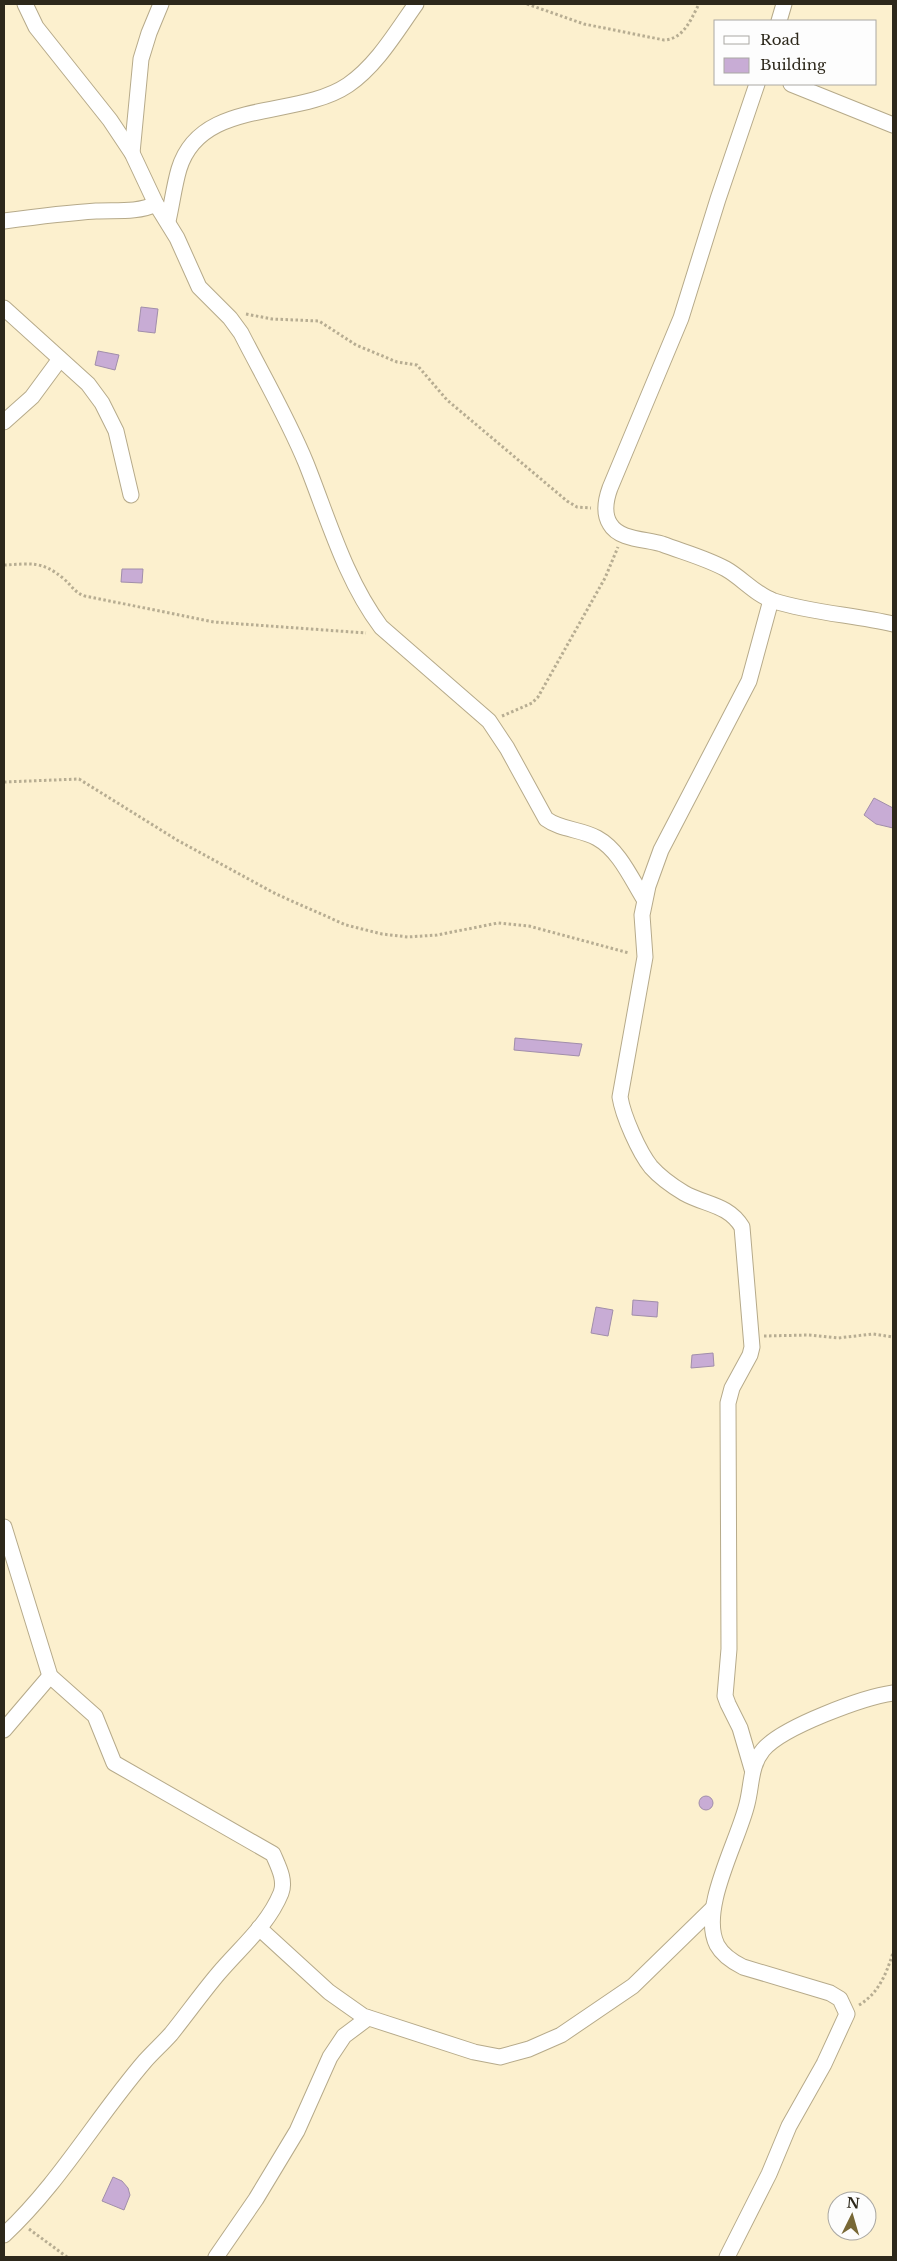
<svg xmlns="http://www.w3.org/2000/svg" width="897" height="2261" viewBox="0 0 897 2261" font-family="'Libre Baskerville',serif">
<rect width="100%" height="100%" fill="#fcf0ce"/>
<!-- building -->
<g fill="#c8acd5" stroke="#a18eaa">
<polygon points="141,307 158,309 155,333 138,331"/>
<polygon points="98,351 119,355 115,370 95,365"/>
<polygon points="122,569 143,569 142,583 121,582"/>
<polygon points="874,798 893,808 893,828 876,824 864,815"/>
<polygon points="515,1038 582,1044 579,1056 514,1050"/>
<polygon points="633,1300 658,1302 657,1317 632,1315"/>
<polygon points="596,1307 613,1310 608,1336 591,1333"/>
<polygon points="713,1353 714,1366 691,1368 692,1355"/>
<circle cx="706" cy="1803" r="7"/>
<polygon points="113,2177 122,2181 128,2188 130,2195 124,2210 102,2201"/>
</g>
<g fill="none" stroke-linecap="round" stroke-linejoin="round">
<!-- minor casing -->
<g stroke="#b6aa8a" stroke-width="17">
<g id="minor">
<path d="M25,4l11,23 74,93 22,33 24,51 21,34 22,49 31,31 11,15c22,43 47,86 65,130 22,55 39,116 75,164l108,94 18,27 39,71c15,11 35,10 51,19 22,12 34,40 47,61"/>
<polyline points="779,21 784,4"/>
<path d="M757,84l-39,115 -37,119 -71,170c-4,11 -7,25 0,36 9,16 36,15 52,20 21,8 44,14 64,25 16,9 30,26 48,32 39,12 80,14 119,23"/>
<polyline points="791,84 893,125"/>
<polyline points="132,153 141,59 149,33 161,4"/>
<path d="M4,221c30,-4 61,-8 92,-10 20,-1 41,2 60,-7"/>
<path d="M168,221c4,-17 6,-35 11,-52 22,-72 117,-49 169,-84 29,-20 48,-53 68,-81"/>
<polyline points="4,308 88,384 102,403 116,431 131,495"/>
<polyline points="4,422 32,397 60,359"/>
<path d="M4,1527l46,149 45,40 19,47 159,91c5,12 13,26 8,39 -13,32 -41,55 -63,81 -16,19 -31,40 -47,60 -8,9 -18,18 -26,27 -49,57 -86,123 -141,174"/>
<polyline points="4,1730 50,1676"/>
<path d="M752,1769l-12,-41 -12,-24 -3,-8 4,-47 -1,-246 4,-15 18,-33 2,-8 -10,-120c-14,-23 -37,-22 -58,-34 -10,-6 -25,-17 -33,-26 -12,-15 -28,-51 -31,-70l25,-140 -3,-42 6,-29 13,-36 88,-169 22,-81"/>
<polyline points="259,1928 329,1992 363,2016 474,2052 500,2057 529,2049 561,2035 633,1986 713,1908"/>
<polyline points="216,2257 256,2199 297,2131 330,2057 344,2036 368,2018"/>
<path d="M727,2257l42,-83 20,-48 35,-62 23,-50 -7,-15 -10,-6 -87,-26c-10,-5 -20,-11 -26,-22 -18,-36 21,-103 30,-141 5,-19 3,-38 16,-54 19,-23 101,-53 130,-57"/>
</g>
</g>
<!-- path -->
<g stroke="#b7ad92" stroke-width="3" stroke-dasharray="2.5 2.5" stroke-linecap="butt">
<path d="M527,4l57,20 80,16c20,-1 27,-21 35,-36"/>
<polyline points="246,314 272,319 319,321 356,345 397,362 417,365 447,400 567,501 577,507 591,508"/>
<path d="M4,565c26,-1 38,-5 60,14 8,7 11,14 21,17l129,26 152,11"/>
<polyline points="502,716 532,703 538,697 605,578 618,547"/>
<polyline points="4,782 79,779 177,840 276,894 346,925 382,934 408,937 437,935 498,923 529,926 629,953"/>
<polyline points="764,1336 809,1335 838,1338 873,1334 893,1337"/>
<path d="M859,2005c20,-12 27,-31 34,-52"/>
<polyline points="29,2229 67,2257"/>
</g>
<!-- minor -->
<use href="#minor" stroke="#fff" stroke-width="15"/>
</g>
<!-- border -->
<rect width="897" height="2261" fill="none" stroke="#2d281b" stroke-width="10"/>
<!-- legend -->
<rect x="714" y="20" width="162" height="65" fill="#fdfdfd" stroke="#aaa8a3"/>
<rect x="724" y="36" width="25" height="8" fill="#ffffff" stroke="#aaa8a3"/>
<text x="760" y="45" font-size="15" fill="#2d281b">Road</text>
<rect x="724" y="58" width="25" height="15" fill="#c8acd5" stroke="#aaa8a3"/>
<text x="760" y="70" font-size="15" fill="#2d281b">Building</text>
<!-- north arrow -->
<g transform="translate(852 2216) rotate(5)"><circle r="24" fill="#fdfdfd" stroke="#aaa8a3"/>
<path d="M0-4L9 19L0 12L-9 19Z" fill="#786836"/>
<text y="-8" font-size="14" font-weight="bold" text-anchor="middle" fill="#2d281b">N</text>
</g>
</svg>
